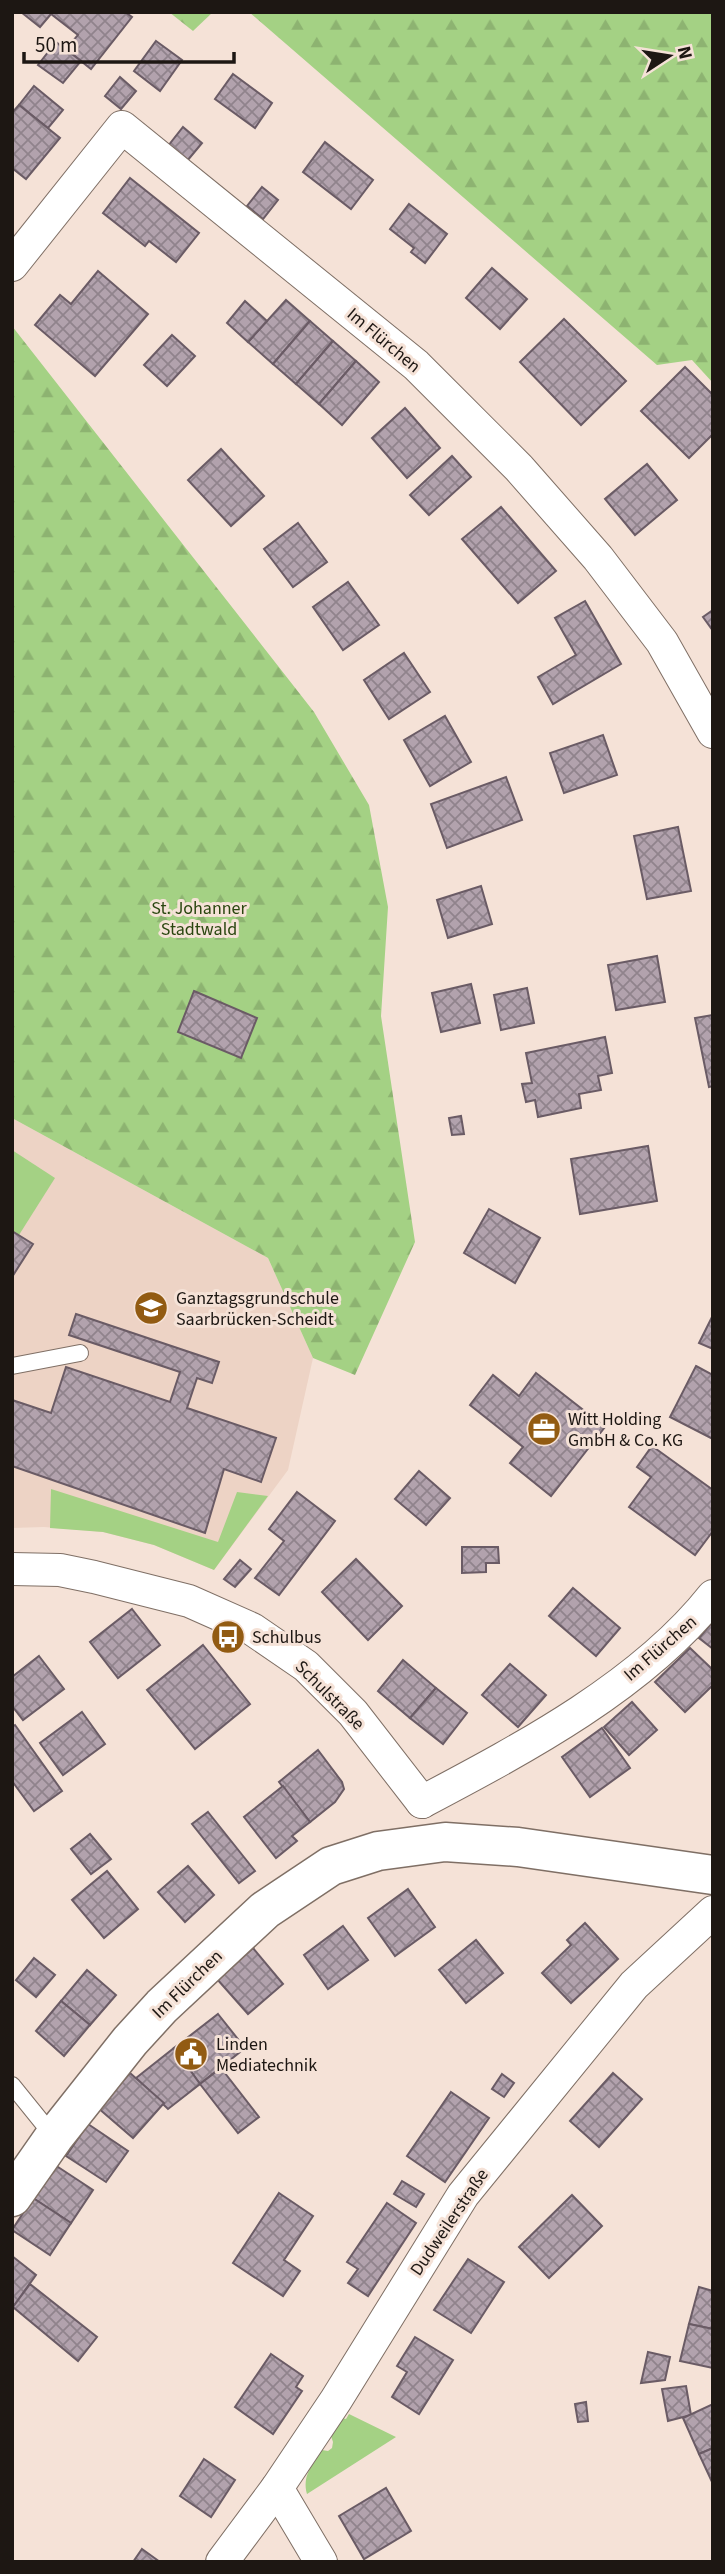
<svg xmlns="http://www.w3.org/2000/svg" width="725" height="2574" viewBox="0 0 725 2574" font-family="'Source Sans 3',sans-serif">
<defs>
<pattern id="forest-firs" width="22" height="20" patternUnits="userSpaceOnUse" patternTransform="scale(1.75)"><rect width="22" height="20" fill="#a4d184"/><path d="M5 1l3.5 6h-7zM16 11l3.5 6h-7z" fill="#8db371"/></pattern>
<pattern id="building-cross-hatch" width="8" height="8" patternUnits="userSpaceOnUse" patternTransform="scale(1.75)"><rect width="8" height="8" fill="#b2a2ad"/><path d="M0 0l8 8M0 8l8-8" fill="none" stroke="#90838c"/></pattern>
</defs>
<rect width="100%" height="100%" fill="#f5e2d7"/>
<!-- built -->
<polygon fill="#edd3c5" points="12,1118 268,1258 313,1358 288,1470 214,1570 154,1545 103,1532 44,1527 12,1528"/>
<!-- grass -->
<g fill="#a4d184">
<polygon points="12,1150 55,1178 19,1235 12,1231"/>
<polygon points="51,1489 218,1542 237,1492 268,1496 214,1570 154,1545 103,1532 50,1528"/>
<path d="M349,2414l47,23 -89,57c-5,-18 5,-29 15,-44l6,1 4,-3 1,-6 -2,-6 11,-18 4,1z"/>
</g>
<!-- forest -->
<g fill="url(#forest-firs)">
<polygon points="169,12 213,12 193,31"/>
<polygon points="249,12 713,12 713,383 692,360 657,365"/>
<polygon points="12,326 314,712 369,805 388,907 381,1016 415,1242 355,1375 313,1358 268,1258 12,1118"/>
</g>
<!-- building -->
<g fill="url(#building-cross-hatch)" stroke="#6a5b65" stroke-width="2">
<polygon points="21,12 125,12 132,17 91,69 66,49 78,35 51,14 40,27"/>
<polygon points="156,41 182,60 160,91 134,71"/>
<polygon points="56,42 81,61 63,83 38,65"/>
<polygon points="233,74 272,103 255,128 215,99"/>
<polygon points="120,77 136,91 121,109 105,96"/>
<polygon points="34,86 63,110 48,128 19,105"/>
<polygon points="19,105 60,138 26,179 12,168 12,113"/>
<polygon points="183,127 202,143 187,161 168,146"/>
<polygon points="325,142 373,180 351,209 303,172"/>
<polygon points="130,178 199,233 176,262 149,241 145,246 103,213"/>
<polygon points="262,187 278,200 263,219 247,206"/>
<polygon points="409,204 447,234 425,263 411,252 414,248 390,229"/>
<polygon points="492,268 527,299 500,329 466,298"/>
<polygon points="98,271 148,314 95,376 35,325 60,295 71,304"/>
<polygon points="286,300 310,321 273,364 248,342"/>
<polygon points="245,301 267,321 248,342 227,323"/>
<polygon points="564,319 626,381 581,425 520,362"/>
<polygon points="310,321 333,341 296,384 273,364"/>
<polygon points="172,335 195,356 167,386 144,365"/>
<polygon points="333,341 356,361 319,404 296,384"/>
<polygon points="356,361 379,382 342,425 319,404"/>
<polygon points="685,367 713,395 713,434 689,458 641,411"/>
<polygon points="405,408 440,448 407,478 372,438"/>
<polygon points="221,449 264,496 231,526 188,480"/>
<polygon points="452,456 471,477 429,515 410,495"/>
<polygon points="647,464 677,500 635,535 605,499"/>
<polygon points="501,507 556,571 518,603 462,539"/>
<polygon points="298,523 327,562 293,587 264,549"/>
<polygon points="348,582 379,625 343,650 313,607"/>
<polygon points="585,601 621,664 553,704 538,677 576,655 555,618"/>
<polygon points="713,610 713,631 703,617"/>
<polygon points="404,653 430,692 389,719 364,680"/>
<polygon points="445,716 471,762 430,786 404,740"/>
<polygon points="603,735 617,775 564,793 550,753"/>
<polygon points="506,777 522,820 447,848 431,804"/>
<polygon points="678,827 691,891 647,899 634,836"/>
<polygon points="481,886 492,924 448,938 437,900"/>
<polygon points="657,956 665,1002 616,1010 608,965"/>
<polygon points="471,984 480,1023 441,1032 432,993"/>
<polygon points="527,988 534,1023 501,1030 494,995"/>
<polygon points="194,991 257,1018 241,1058 178,1032"/>
<polygon points="713,1015 713,1086 709,1087 695,1018"/>
<polygon points="605,1037 612,1073 598,1076 601,1090 579,1094 581,1108 538,1117 535,1100 526,1102 522,1084 532,1083 526,1053"/>
<polygon points="461,1116 464,1134 452,1135 449,1118"/>
<polygon points="648,1146 657,1201 580,1214 571,1159"/>
<polygon points="489,1209 540,1238 515,1283 464,1253"/>
<polygon points="12,1231 33,1244 12,1277"/>
<polygon points="76,1314 219,1362 212,1383 197,1378 187,1408 276,1438 261,1482 224,1469 205,1533 12,1466 12,1400 51,1413 66,1367 170,1402 180,1372 69,1335"/>
<polygon points="713,1315 713,1349 699,1343"/>
<polygon points="696,1366 713,1375 713,1439 670,1417"/>
<polygon points="536,1373 605,1427 551,1496 510,1463 523,1447 470,1405 493,1375 519,1396"/>
<polygon points="652,1446 713,1490 713,1531 695,1555 629,1507 651,1477 637,1467"/>
<polygon points="419,1471 450,1498 426,1525 395,1499"/>
<polygon points="297,1492 335,1521 279,1595 255,1578 284,1541 269,1529"/>
<polygon points="462,1547 498,1547 499,1563 486,1563 486,1572 462,1573"/>
<polygon points="356,1559 402,1606 368,1640 322,1592"/>
<polygon points="240,1560 251,1569 235,1587 224,1579"/>
<polygon points="573,1588 620,1628 596,1656 549,1616"/>
<polygon points="132,1609 160,1645 118,1678 90,1642"/>
<polygon points="713,1621 713,1649 699,1638"/>
<polygon points="203,1645 250,1704 195,1749 147,1690"/>
<polygon points="690,1648 713,1670 713,1685 685,1712 655,1682"/>
<polygon points="39,1656 64,1689 23,1720 12,1706 12,1677"/>
<polygon points="403,1660 436,1688 410,1718 378,1691"/>
<polygon points="510,1664 546,1695 518,1727 482,1695"/>
<polygon points="436,1688 467,1713 443,1744 410,1718"/>
<polygon points="632,1702 657,1730 629,1755 604,1727"/>
<polygon points="82,1712 105,1744 63,1775 40,1743"/>
<polygon points="15,1725 62,1791 34,1811 12,1781 12,1727"/>
<polygon points="602,1728 630,1768 590,1797 562,1757"/>
<polygon points="318,1750 342,1782 344,1789 335,1802 310,1822 279,1782"/>
<polygon points="283,1786 310,1822 292,1836 297,1841 276,1858 244,1817"/>
<polygon points="208,1812 255,1871 239,1883 192,1824"/>
<polygon points="90,1834 111,1859 91,1874 71,1849"/>
<polygon points="188,1866 214,1895 185,1922 158,1892"/>
<polygon points="107,1871 138,1909 104,1938 72,1900"/>
<polygon points="408,1889 435,1927 395,1956 368,1918"/>
<polygon points="585,1923 618,1959 571,2003 542,1973 571,1945 567,1940"/>
<polygon points="343,1926 368,1960 328,1989 304,1955"/>
<polygon points="476,1940 503,1973 466,2003 439,1970"/>
<polygon points="253,1948 283,1984 248,2014 217,1979"/>
<polygon points="34,1958 55,1975 36,1997 16,1980"/>
<polygon points="87,1970 116,1995 90,2025 61,2001"/>
<polygon points="61,2001 90,2025 64,2056 36,2031"/>
<polygon points="218,2014 245,2048 200,2084 174,2048"/>
<polygon points="174,2048 200,2084 168,2109 136,2078"/>
<polygon points="221,2068 259,2117 238,2133 200,2084"/>
<polygon points="130,2073 164,2103 133,2138 98,2108"/>
<polygon points="613,2073 642,2099 599,2147 570,2121"/>
<polygon points="502,2074 514,2083 504,2097 492,2089"/>
<polygon points="451,2092 489,2118 445,2182 407,2156"/>
<polygon points="88,2124 128,2151 106,2182 66,2156"/>
<polygon points="55,2165 93,2190 71,2223 33,2198"/>
<polygon points="402,2181 424,2194 416,2207 394,2194"/>
<polygon points="279,2193 313,2216 284,2260 300,2271 283,2296 233,2263"/>
<polygon points="572,2195 602,2226 549,2278 519,2247"/>
<polygon points="33,2198 71,2223 50,2255 12,2230"/>
<polygon points="387,2203 416,2223 368,2296 348,2283 358,2269 347,2262"/>
<polygon points="12,2256 36,2275 13,2307 12,2307"/>
<polygon points="468,2259 504,2282 471,2333 434,2310"/>
<polygon points="30,2284 97,2337 78,2361 13,2307"/>
<polygon points="699,2287 713,2291 713,2329 689,2324"/>
<polygon points="689,2324 713,2329 713,2368 680,2361"/>
<polygon points="415,2337 453,2360 419,2414 392,2397 407,2372 397,2366"/>
<polygon points="648,2352 670,2357 665,2380 641,2383"/>
<polygon points="271,2354 303,2376 296,2387 302,2391 273,2434 235,2407"/>
<polygon points="686,2386 691,2415 668,2421 662,2389"/>
<polygon points="586,2402 588,2421 578,2422 575,2404"/>
<polygon points="713,2404 713,2448 699,2454 683,2418"/>
<polygon points="713,2448 713,2484 699,2454"/>
<polygon points="204,2459 235,2480 211,2517 180,2496"/>
<polygon points="386,2488 411,2531 364,2559 339,2516"/>
<polygon points="142,2549 160,2562 133,2562"/>
</g>
<g fill="none" stroke-linecap="round" stroke-linejoin="round">
<!-- lane casing -->
<g stroke="#7f6f65" stroke-width="18">
<g id="lane">
<polyline points="12,1366 80,1353"/>
<polyline points="12,2085 54,2137"/>
</g>
</g>
<!-- street casing -->
<g stroke="#7f6f65" stroke-width="34">
<g id="street">
<polyline points="12,265 122,127 416,365 519,468 598,558 662,642 713,732"/>
<polyline points="12,1569 60,1570 94,1577 189,1601 252,1629 306,1666 353,1713 422,1802"/>
<path d="M422,1802c100,-53 220,-116 291,-206"/>
<polyline points="277,2488 321,2562"/>
<polyline points="222,2562 277,2488 336,2400 463,2195 634,1985 713,1912"/>
</g>
</g>
<!-- secondary casing -->
<g stroke="#7f6f65" stroke-width="41">
<polyline id="secondary" points="12,2197 54,2137 130,2041 162,2006 265,1910 331,1866 378,1851 445,1842 518,1847 713,1875"/>
</g>
<!-- lane -->
<use href="#lane" stroke="#fff" stroke-width="16"/>
<!-- street -->
<use href="#street" stroke="#fff" stroke-width="32"/>
<!-- secondary -->
<use href="#secondary" stroke="#fff" stroke-width="38"/>
</g>
<!-- icons -->
<defs>
<g id="school-disc" transform="scale(1.75)"><circle r="9.5" fill="#925b12" stroke="#f5e2d7"/><path d="M0-5L7-2L0 1L-7-2ZM-4 1L0 2.5L4 1V4Q0 6-4 4Z" fill="#fff"/></g>
<g id="office-disc" transform="scale(1.75)"><circle r="9.5" fill="#925b12" stroke="#f5e2d7"/><path d="M-6-3h4V-5.5h4V-3h4V5H-6ZM-1-4.5V-3h2v-1.5ZM-6 0V1H6V0Z" fill="#fff"/></g>
<g id="bus-disc" transform="scale(1.75)"><circle r="9.5" fill="#925b12" stroke="#f5e2d7"/><path d="M-5-6H5V4H4V6H2V4H-2V6H-4V4H-5ZM-3.5-4V0h7V-4ZM-3.5 1.2v1.5H-2V1.2ZM2 1.2v1.5H3.5V1.2Z" fill="#fff"/></g>
<g id="civic-disc" transform="scale(1.75)"><circle r="9.5" fill="#925b12" stroke="#f5e2d7"/><path d="M-.6-6.5H3V-4.5H.6V-3L4-1V1h2V6H-6V1h2V-1L-.6-3ZM-1.2 2.5V6h2.4V2.5Z" fill="#fff"/></g>
</defs>
<g fill-rule="evenodd">
<use href="#school-disc" x="151" y="1308"/>
<use href="#office-disc" x="544" y="1429"/>
<use href="#bus-disc" x="228" y="1637"/>
<use href="#civic-disc" x="191" y="2054"/>
</g>
<g text-anchor="middle" stroke-width="6" stroke-linejoin="round" paint-order="stroke">
<!-- street labels -->
<g font-size="18" fill="#1d1713" stroke="#f5e2d7">
<text transform="translate(384 340) rotate(40)" y="6">Im Flürchen</text>
<text transform="translate(660 1648) rotate(-41)" y="6">Im Flürchen</text>
<text transform="translate(330 1695) rotate(45)" y="6">Schulstraße</text>
<text transform="translate(187 1984) rotate(-44)" y="6">Im Flürchen</text>
<text transform="translate(449 2222) rotate(-56)" y="6">Dudweilerstraße</text>
</g>
<!-- park labels -->
<g font-size="18" fill="#2a460f" stroke="#f5e2d7">
<text x="199" y="914">St. Johanner<tspan x="199" dy="21">Stadtwald</tspan></text>
</g>
<!-- poi labels -->
<g font-size="18" fill="#1d1713" stroke="#f5e2d7" text-anchor="start">
<text x="176" y="1304">Ganztagsgrundschule<tspan x="176" dy="21">Saarbrücken-Scheidt</tspan></text>
<text x="568" y="1425">Witt Holding<tspan x="568" dy="21">GmbH &amp; Co. KG</tspan></text>
<text x="252" y="1643">Schulbus</text>
<text x="216" y="2050">Linden<tspan x="216" dy="21">Mediatechnik</tspan></text>
</g>
</g>
<!-- border -->
<rect width="725" height="2574" fill="none" stroke="#1d1713" stroke-width="28"/>
<!-- north arrow -->
<g transform="translate(669 56) rotate(78)" stroke="#f5e2d7" stroke-width="5" paint-order="stroke">
<path d="M0-5L12 26L0 18L-12 26Z" fill="#1d1713"/>
<text y="-10" font-size="19" font-weight="bold" text-anchor="middle" fill="#1d1713">N</text>
</g>
<!-- scale -->
<path d="M24 52v10h210v-10" fill="none" stroke="#1d1713" stroke-width="3.5"/>
<text x="35" y="52" font-size="21" fill="#1d1713" stroke="#f5e2d7" stroke-width="5" paint-order="stroke">50 m</text>
</svg>
